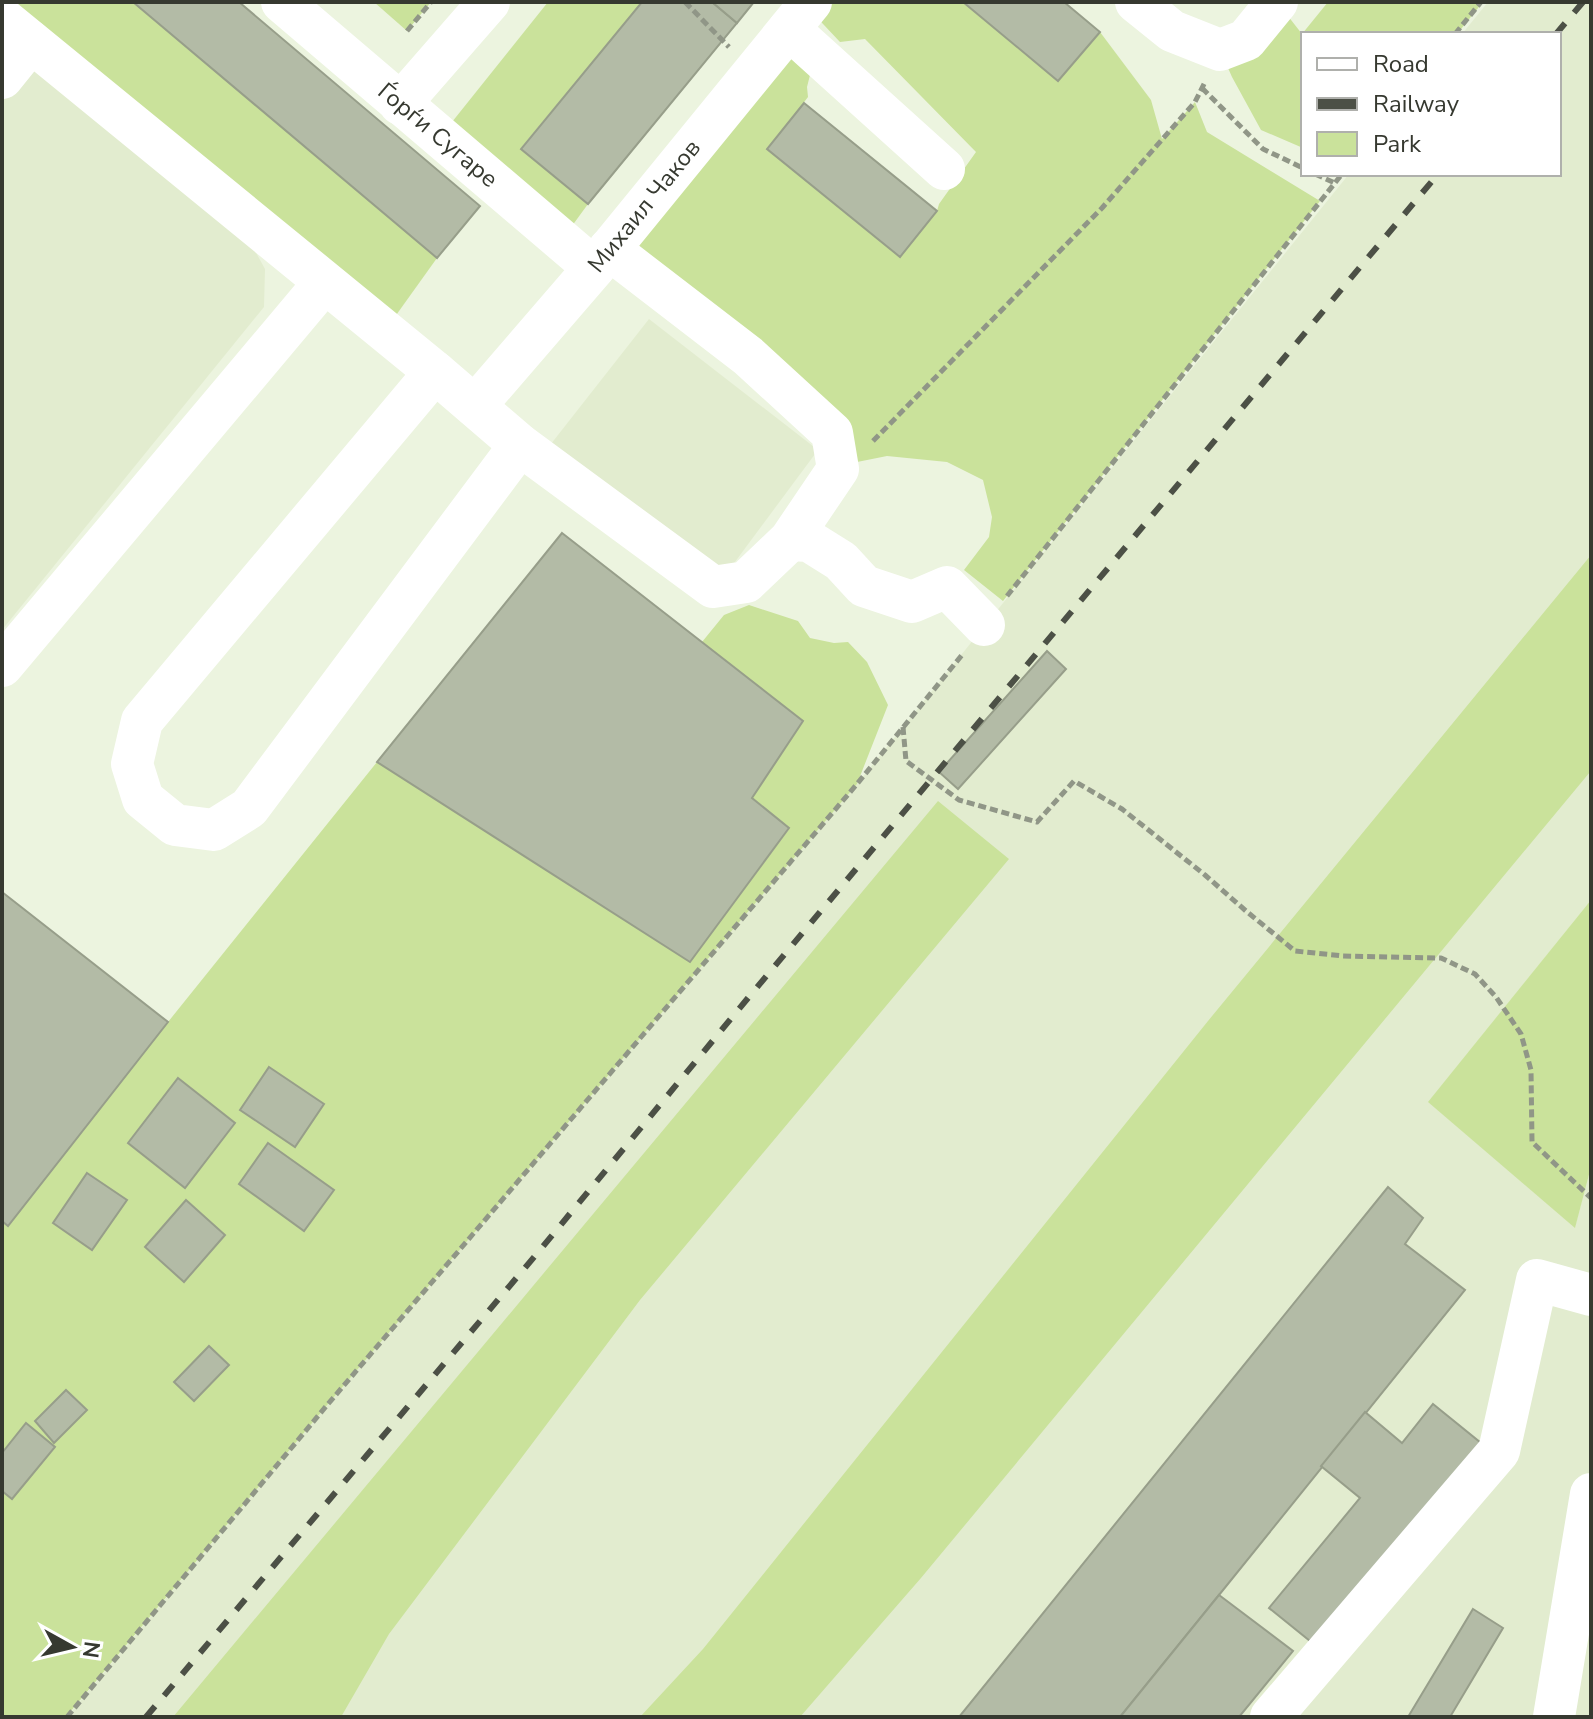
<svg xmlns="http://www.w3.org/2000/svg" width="1593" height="1719" viewBox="0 0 1593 1719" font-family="'Nunito Sans',sans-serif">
<rect width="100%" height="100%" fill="#ecf4df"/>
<!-- built -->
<g fill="#e2eccf">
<polygon points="1488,2 1591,2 1591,900 1429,1102 1575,1227 1591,1167 1591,1717 67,1717 328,1404 857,784 1349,174 1559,174 1559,34 1462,34"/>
<polygon points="2,33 254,249 265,269 264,307 2,630"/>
<polygon points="649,319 818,450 726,574 547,449"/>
</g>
<!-- green -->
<g fill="#cae29b">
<polygon points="2,2 133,2 437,258 384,332"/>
<polygon points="374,2 431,2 407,31"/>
<polygon points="548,2 642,2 521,148 588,204 561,241 440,137"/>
<polygon points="813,2 963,2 1058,81 1100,32 1151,100 1162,139 1195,102 1207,132 1320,201 1003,601 964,570 989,537 992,517 983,480 947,462 887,456 857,462 832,433 613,250 777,46 810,75 807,87 808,97 768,149 937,211 939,204 976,152 865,39 840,42 808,8"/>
<polygon points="1277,2 1302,34 1328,2 1483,2 1457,34 1303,34 1303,148 1261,130 1232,77 1220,50"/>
<polygon points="1591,555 1590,772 921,1578 800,1717 640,1717 703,1649 1208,1021"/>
<polygon points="749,605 798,621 810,638 834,643 848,642 867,662 888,705 857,784 328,1404 66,1717 2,1717 2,1221 168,1022 377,762 690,962 789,829 752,798 803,721 702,642 724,615"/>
<polygon points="938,801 1009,859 640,1300 389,1634 341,1717 173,1717"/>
<polygon points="1591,900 1591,1167 1575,1228 1428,1102"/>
</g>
<!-- building -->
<g fill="#b3bba6" stroke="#979e8a" stroke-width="2">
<polygon points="133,2 239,2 480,206 437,258"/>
<polygon points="642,2 712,2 737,23 588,204 521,149"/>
<polygon points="712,2 754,2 737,23"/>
<polygon points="963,2 1064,2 1100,32 1058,81"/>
<polygon points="804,103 937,211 900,257 767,149"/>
<polygon points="562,533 803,721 752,798 789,828 690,962 377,762"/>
<polygon points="1047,651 1066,669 958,789 939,772"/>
<polygon points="2,892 168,1022 8,1226 2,1221"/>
<polygon points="269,1067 324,1104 295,1147 240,1110"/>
<polygon points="178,1078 235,1123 185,1188 128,1143"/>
<polygon points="268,1143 334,1190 304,1231 239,1184"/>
<polygon points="87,1173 127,1200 92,1250 53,1223"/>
<polygon points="1388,1187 1423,1218 1405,1244 1465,1290 1219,1595 1120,1717 959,1717"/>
<polygon points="186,1200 225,1235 184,1282 145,1247"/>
<polygon points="209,1346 229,1365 194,1401 174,1382"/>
<polygon points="66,1390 87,1410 54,1443 35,1421"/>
<polygon points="1433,1404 1481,1443 1315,1645 1269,1608 1360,1498 1321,1466 1365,1412 1402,1443"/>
<polygon points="26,1423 55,1447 12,1499 2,1491 2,1453"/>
<polygon points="1219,1595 1293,1651 1239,1717 1120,1717"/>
<polygon points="1473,1609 1503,1628 1450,1717 1408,1717"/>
</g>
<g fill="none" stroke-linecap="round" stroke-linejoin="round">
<!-- path -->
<g stroke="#909687" stroke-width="5" stroke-dasharray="8 4" stroke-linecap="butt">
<polyline points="685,2 729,47"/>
<polyline points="407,31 431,2"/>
<polyline points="1455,34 1481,2"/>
<polyline points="1202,88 1263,149 1303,168"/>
<polyline points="1315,174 1335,183"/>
<polyline points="873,441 1102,208 1195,102 1205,82"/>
<polyline points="1007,596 1342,174"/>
<polyline points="903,727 906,761 959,800 1037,822 1074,781 1122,809 1205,875 1246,911 1295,951 1343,956 1441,958 1475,974 1496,997 1521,1034 1531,1070 1532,1142 1591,1198"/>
<polyline points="67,1717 328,1404 857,784 962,655"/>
</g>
<!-- minor -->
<g stroke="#fff" stroke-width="42">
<polyline points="282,2 594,268"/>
<polyline points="1136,2 1172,31 1220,50 1246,40 1277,2"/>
<polyline points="2,18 435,372 520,445 713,587 746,582 790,540 838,469 832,433 748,356 609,249"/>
<polyline points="789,29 944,169"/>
<polyline points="2,78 31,42"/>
<polyline points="400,104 489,2"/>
<polyline points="435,372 142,721 132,764 143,799 175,825 214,830 249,808 520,445"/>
<polyline points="475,406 594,268 811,2"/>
<polyline points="790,540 809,541 841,561 864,586 912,602 947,587 984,625"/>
<polyline points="2,666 324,283"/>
<polyline points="1271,1717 1499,1451 1537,1280 1591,1295"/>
<polyline points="1554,1717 1591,1494"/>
</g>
<!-- rail -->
<g stroke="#4c5046" stroke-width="6" stroke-dasharray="14 14" stroke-linecap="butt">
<polyline points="1556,34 1583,2"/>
<polyline points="146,1717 540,1250 748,998 1438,174"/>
</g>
</g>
<g text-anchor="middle" stroke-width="6" stroke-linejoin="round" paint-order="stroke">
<!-- street labels -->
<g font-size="24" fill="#363930" stroke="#fff">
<text transform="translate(438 135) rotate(40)" y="8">Ѓорѓи Сугаре</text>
<text transform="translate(644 206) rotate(-51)" y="8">Михаил Чаков</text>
</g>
</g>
<!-- border -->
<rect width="1593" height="1719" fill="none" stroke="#363930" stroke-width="8"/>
<!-- legend -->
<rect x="1301" y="32" width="260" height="144" fill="#ffffff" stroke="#afb0ac" stroke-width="2"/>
<rect x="1317" y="58" width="40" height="12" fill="#ffffff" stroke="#afb0ac" stroke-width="2"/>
<text x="1373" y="72" font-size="24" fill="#363930">Road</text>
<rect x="1317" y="98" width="40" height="12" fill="#4c5046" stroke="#afb0ac" stroke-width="2"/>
<text x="1373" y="112" font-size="24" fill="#363930">Railway</text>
<rect x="1317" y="132" width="40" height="24" fill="#cae29b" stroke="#afb0ac" stroke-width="2"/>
<text x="1373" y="152" font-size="24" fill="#363930">Park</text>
<!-- north arrow -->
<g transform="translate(72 1647) rotate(98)" stroke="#ffffff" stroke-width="6" paint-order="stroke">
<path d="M0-6L14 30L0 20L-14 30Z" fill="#363930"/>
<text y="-12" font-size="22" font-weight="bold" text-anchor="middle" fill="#363930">N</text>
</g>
</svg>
